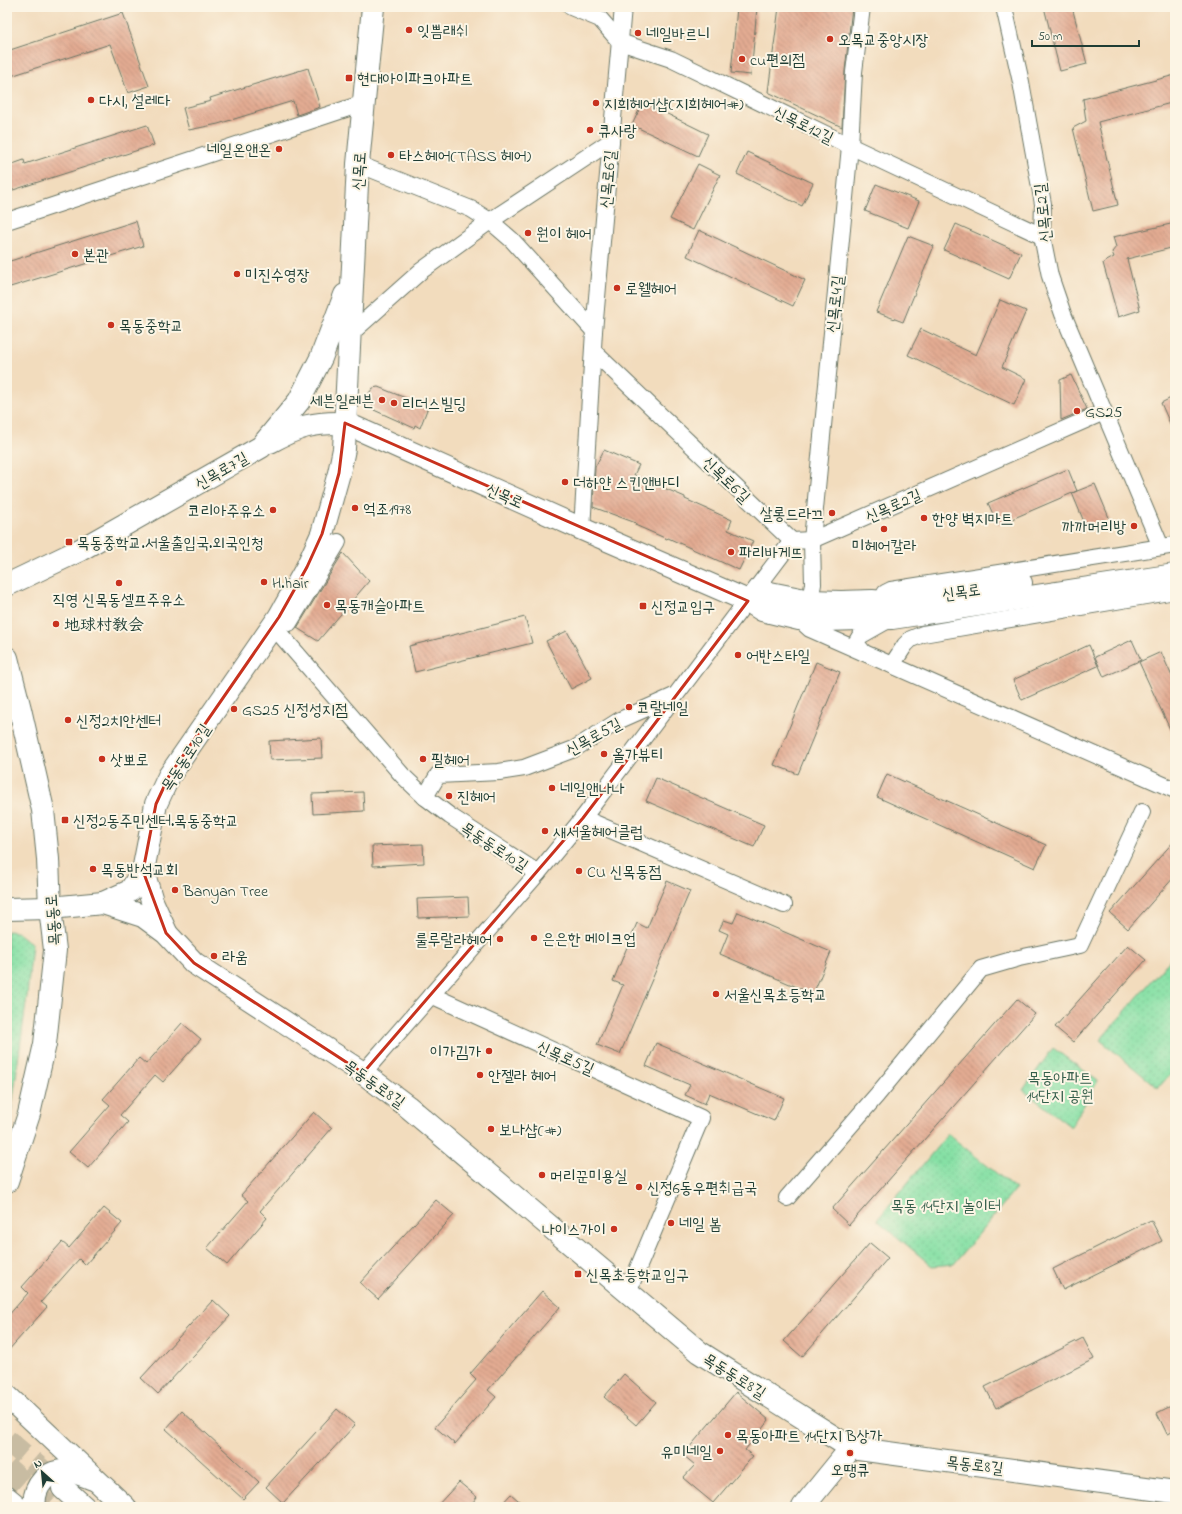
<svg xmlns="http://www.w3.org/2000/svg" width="1182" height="1514" viewBox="0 0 1182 1514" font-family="'Indie Flower','LXGW WenKai TC','Poor Story',sans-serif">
<defs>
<pattern id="park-dots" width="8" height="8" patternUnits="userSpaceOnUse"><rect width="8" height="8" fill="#86e0a5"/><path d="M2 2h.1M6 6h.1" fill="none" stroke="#73c18f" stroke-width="1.8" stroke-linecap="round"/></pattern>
<pattern id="building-back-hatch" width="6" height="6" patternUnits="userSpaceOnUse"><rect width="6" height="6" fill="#e3ab92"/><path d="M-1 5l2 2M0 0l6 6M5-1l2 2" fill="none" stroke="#b78c78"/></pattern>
</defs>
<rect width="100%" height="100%" fill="#fcf5e5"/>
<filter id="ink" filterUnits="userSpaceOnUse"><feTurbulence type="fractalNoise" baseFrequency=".025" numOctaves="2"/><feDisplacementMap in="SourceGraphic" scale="8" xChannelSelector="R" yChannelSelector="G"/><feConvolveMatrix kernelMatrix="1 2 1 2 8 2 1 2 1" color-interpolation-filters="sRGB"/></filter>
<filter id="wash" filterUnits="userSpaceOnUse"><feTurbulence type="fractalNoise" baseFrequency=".012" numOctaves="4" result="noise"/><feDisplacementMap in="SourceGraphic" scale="16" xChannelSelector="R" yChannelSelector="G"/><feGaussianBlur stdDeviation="0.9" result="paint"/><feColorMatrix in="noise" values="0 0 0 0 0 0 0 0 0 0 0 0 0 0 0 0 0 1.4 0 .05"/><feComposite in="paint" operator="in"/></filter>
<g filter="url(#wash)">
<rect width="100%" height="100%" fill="#f2dcbd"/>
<!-- park -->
<g fill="url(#park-dots)" stroke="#528e6c">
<polygon points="7,931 17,932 32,944 27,996 10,1121 7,1129"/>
<polygon points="1175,954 1175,1069 1158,1088 1100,1040"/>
<polygon points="1053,1048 1098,1081 1071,1127 1023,1090"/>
<polygon points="948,1134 1016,1189 954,1264 932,1266 877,1220"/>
</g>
<g id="blocks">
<!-- building -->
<g fill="url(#building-back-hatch)">
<polygon points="737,7 757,7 751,75 731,73"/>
<polygon points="779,7 852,7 845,71 842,127 768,92"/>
<polygon points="1044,7 1072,7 1087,64 1060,71"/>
<polygon points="123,13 149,86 128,93 110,44 11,76 7,64 7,51"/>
<polygon points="308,68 320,107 297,115 293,101 218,124 189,130 183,108 211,101 210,98"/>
<polygon points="1175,75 1175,102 1098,122 1118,205 1093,211 1073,128 1086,121 1083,99"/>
<polygon points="643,102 708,134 698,156 632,125"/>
<polygon points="147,125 154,145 7,192 7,166 24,160 25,164"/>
<polygon points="747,152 813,183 802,206 737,174"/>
<polygon points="698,164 720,175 693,230 670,219"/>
<polygon points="876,184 919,201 908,228 865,211"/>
<polygon points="136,221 143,246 7,288 7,262"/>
<polygon points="1175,223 1175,247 1127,259 1140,310 1118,317 1103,263 1114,257 1112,252 1116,247 1113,237"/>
<polygon points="956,224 1021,253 1009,279 944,250"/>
<polygon points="699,230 805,280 793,306 687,256"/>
<polygon points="908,236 934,246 903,322 876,312"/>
<polygon points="1000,300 1026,311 1002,367 1026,379 1014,405 908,355 921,329 976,355"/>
<polygon points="1071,375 1087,409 1061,420 1060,380"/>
<polygon points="378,387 428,407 420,428 415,425 414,428 374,410 369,393 373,388"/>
<polygon points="1175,396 1175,435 1161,403"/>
<polygon points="604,450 639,465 634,475 685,497 685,499 732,520 728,530 753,541 739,570 668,538 667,539 635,525 636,523 593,507 595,467"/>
<polygon points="1068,469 1077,491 998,525 988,503"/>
<polygon points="1095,484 1110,520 1087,529 1072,493"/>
<polygon points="343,553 369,581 318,641 297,628"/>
<polygon points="525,617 532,643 415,672 409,646"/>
<polygon points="567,631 592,678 571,689 546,641"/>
<polygon points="1132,640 1141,660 1104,677 1095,657"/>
<polygon points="1089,645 1098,666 1022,700 1013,680"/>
<polygon points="1161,652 1175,683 1175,740 1139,662"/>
<polygon points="816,662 840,672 798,774 774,765"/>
<polygon points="321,738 322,758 270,760 269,741"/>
<polygon points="887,774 1046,845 1035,868 877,797"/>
<polygon points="656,778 764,825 754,847 646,801"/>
<polygon points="363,792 364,811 313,814 312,794"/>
<polygon points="1175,840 1175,876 1128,929 1110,913"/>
<polygon points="423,844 424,863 373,866 372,846"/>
<polygon points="667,881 690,891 620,1054 597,1045 623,985 613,981 637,923 647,928"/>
<polygon points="468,897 469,916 418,918 417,899"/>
<polygon points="738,912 831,952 813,994 720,954 728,934 719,930 724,920 733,923"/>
<polygon points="1128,945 1146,960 1073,1042 1055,1027"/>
<polygon points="1017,999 1035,1014 849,1225 832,1209"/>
<polygon points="182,1023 201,1039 163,1082 155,1075 120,1115 128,1122 88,1168 69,1152 110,1105 103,1099 139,1058 146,1064"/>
<polygon points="656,1043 784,1098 774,1121 709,1093 705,1104 685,1095 690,1085 646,1066"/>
<polygon points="314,1112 332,1128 260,1211 267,1218 227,1265 207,1248 248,1201 241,1195"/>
<polygon points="436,1200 454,1215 378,1299 360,1283"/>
<polygon points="104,1208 122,1223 85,1265 79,1259 41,1302 47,1307 7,1352 7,1317 28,1293 22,1287 62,1242 69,1248"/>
<polygon points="1151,1220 1162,1241 1063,1290 1053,1269"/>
<polygon points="870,1243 888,1258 802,1357 784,1341"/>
<polygon points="542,1291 560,1307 488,1390 496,1397 455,1444 435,1427 476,1380 470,1374"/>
<polygon points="213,1300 230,1316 158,1394 141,1378"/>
<polygon points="1083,1338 1094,1359 996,1408 985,1387"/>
<polygon points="624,1374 656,1402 636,1425 604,1397"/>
<polygon points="736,1392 769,1420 745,1450 753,1456 713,1503 683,1478 695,1465 683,1455"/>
<polygon points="1175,1404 1175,1430 1167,1434 1157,1413"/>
<polygon points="337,1409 355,1425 283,1503 266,1487"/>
<polygon points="182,1411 259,1482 243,1499 166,1429"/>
<polygon points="459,1482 477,1497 469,1507 436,1507"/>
<polygon points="511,1494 526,1507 499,1507"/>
</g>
</g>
</g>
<g filter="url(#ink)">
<use href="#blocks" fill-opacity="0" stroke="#697564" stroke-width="1"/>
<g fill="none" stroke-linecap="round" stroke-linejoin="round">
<!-- secondary-tunnel -->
<g stroke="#c8bca2" stroke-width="22" stroke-dasharray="22 11" stroke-linecap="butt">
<polyline points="7,1440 63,1488"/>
<polyline points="7,1468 48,1505"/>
</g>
<!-- street casing -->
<g stroke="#697564" stroke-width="18">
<g id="street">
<polyline points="571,7 600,19 620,42 671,59 850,146 1042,236"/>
<polyline points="1004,7 1021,82 1043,204 1042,236 1050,276 1063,314 1161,547"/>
<polyline points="358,164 471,209 490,221 512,240 594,331"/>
<polyline points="7,221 364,103"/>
<polyline points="349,335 421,271 490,221 611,141"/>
<polyline points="593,351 792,541"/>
<polyline points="582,529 594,331 623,7"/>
<polyline points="885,593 891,590 1175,545"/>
<polyline points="810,601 813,584 812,540 850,146 854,72 862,7"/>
<polyline points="279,617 289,623 338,542"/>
<polyline points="799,619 810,629 1175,790"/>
<polyline points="273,626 403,776 425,797 450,816 538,873"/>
<polyline points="863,652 856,643 860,636 890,619"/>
<polyline points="892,665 905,645 911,639 923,634 1175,591"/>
<polyline points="425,797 438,775 499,772 524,768 574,749 620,720 674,696"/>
<polyline points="583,818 784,905"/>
<polyline points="431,995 701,1118 628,1292"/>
<polyline points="363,1073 538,873 583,818 792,541 812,540 1104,412"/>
<polyline points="787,1198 877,1095 981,969 1019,958 1080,945 1142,812"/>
</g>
</g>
<!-- secondary casing -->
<g stroke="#697564" stroke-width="24">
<g id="secondary">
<path d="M270,442c27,-15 43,-20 75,-19"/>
<polyline points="7,585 80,550 261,447 299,401 321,358 345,295"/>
<polyline points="7,658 20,709 43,810 48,859 50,908 55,950 45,1044 29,1114 7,1181"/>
<polyline points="143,871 152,901 166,932"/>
<polyline points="103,903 143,916 166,933 194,963 363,1073 407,1106 699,1352 851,1448 1175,1492"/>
<polyline points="7,909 50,908 103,903 130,891 143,871 156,804 169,776 279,617 307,567 322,534 339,473 344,449 358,164 373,7"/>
<polyline points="7,1396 125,1507"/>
<polyline points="63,1488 84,1507"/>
<polyline points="7,1498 18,1507"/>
<path d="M35,1507c-3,-20 13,-39 34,-36 8,1 16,5 24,8"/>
<polyline points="803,1507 851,1448"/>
</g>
</g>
<!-- primary casing -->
<g stroke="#697564" stroke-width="24">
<g id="primary">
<polyline points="345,423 582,529 748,601 762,610 799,619 825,620 892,618 1175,575"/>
<polyline points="748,601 770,593 810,601 841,602 872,601 885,602 1021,583"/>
</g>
</g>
<!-- street -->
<use href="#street" stroke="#fff" stroke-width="16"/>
<!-- secondary -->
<use href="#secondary" stroke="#fff" stroke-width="22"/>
<!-- primary -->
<use href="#primary" stroke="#fff" stroke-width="22"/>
</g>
</g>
<!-- marked area -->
<path fill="none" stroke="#c8321e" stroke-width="3" stroke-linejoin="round" d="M345,423l403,178 -165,217 -220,255 -169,-110 -28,-30 -23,-62 13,-67 13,-28 110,-159 28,-50 15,-33 17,-61z"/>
<!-- markers -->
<g fill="#c8321e" stroke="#fcf5e5" stroke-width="1.5">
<circle cx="409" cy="30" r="4"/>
<circle cx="638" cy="33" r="4"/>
<circle cx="830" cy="39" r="4"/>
<circle cx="742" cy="59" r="4"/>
<rect x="345" y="74" width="8" height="8" rx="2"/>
<circle cx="91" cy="100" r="4"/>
<circle cx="596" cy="103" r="4"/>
<circle cx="590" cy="130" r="4"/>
<circle cx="279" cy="149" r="4"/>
<circle cx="391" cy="155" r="4"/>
<circle cx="528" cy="233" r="4"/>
<circle cx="75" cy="254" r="4"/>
<circle cx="237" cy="274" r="4"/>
<circle cx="617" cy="288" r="4"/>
<circle cx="111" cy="325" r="4"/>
<circle cx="382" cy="400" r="4"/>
<circle cx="394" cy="403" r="4"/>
<circle cx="1077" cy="411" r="4"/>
<circle cx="565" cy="482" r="4"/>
<circle cx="355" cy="508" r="4"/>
<circle cx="273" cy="510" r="4"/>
<circle cx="832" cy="513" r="4"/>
<circle cx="924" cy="518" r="4"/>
<circle cx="1134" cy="526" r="4"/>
<circle cx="884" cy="529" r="4"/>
<rect x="65" y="538" width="8" height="8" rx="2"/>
<circle cx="731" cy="552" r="4"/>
<circle cx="264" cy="582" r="4"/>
<circle cx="119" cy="583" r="4"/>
<circle cx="327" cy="605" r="4"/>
<rect x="639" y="602" width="8" height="8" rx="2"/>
<circle cx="56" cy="624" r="4"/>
<circle cx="738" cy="655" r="4"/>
<circle cx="629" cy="707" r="4"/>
<circle cx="234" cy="709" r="4"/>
<circle cx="68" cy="720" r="4"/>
<circle cx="604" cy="754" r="4"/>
<circle cx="102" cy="759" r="4"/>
<circle cx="423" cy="759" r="4"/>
<circle cx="552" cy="788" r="4"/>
<circle cx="449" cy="796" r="4"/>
<rect x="61" y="816" width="8" height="8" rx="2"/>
<circle cx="545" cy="831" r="4"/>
<circle cx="93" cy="869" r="4"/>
<circle cx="579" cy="871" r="4"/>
<circle cx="175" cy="890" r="4"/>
<circle cx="534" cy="938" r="4"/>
<circle cx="500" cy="939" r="4"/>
<circle cx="214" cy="956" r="4"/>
<circle cx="716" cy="994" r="4"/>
<circle cx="489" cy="1051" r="4"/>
<circle cx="480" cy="1075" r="4"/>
<circle cx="491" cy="1129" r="4"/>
<circle cx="542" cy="1175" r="4"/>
<circle cx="639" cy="1187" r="4"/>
<circle cx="671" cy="1223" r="4"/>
<circle cx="614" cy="1229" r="4"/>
<rect x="574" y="1270" width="8" height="8" rx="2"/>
<circle cx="728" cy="1435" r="4"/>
<circle cx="720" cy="1451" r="4"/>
<circle cx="850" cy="1453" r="4"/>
</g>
<g text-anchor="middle" stroke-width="4" stroke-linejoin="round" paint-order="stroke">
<!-- poi labels -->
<g font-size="16" fill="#1f3d34" stroke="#fcf5e5" text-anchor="start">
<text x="417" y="36">잇쁨래쉬</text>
<text x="646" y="39">네일바르니</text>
<text x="838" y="45">오목교중앙시장</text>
<text x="750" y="65">cu편의점</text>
<text x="357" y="84">현대아이파크아파트</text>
<text x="99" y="106">다시, 설레다</text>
<text x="604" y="109">지희헤어샵(지희헤어#)</text>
<text x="598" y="136">큐사랑</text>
<text x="271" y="155" text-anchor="end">네일온앤온</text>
<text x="399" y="161">타스헤어(TASS 헤어)</text>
<text x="536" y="239">원이 헤어</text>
<text x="83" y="260">본관</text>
<text x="245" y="280">미진수영장</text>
<text x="625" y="294">로웰헤어</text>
<text x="119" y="331">목동중학교</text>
<text x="374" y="406" text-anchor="end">세븐일레븐</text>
<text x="402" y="409">리더스빌딩</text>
<text x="1085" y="417">GS25</text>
<text x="573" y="488">더하얀 스킨앤바디</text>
<text x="363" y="514">억조1978</text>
<text x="265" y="516" text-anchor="end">코리아주유소</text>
<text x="824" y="519" text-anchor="end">살롱드라끄</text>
<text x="932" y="524">한양 벽지마트</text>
<text x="1126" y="532" text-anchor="end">까까머리방</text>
<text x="77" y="548">목동중학교.서울출입국.외국인청</text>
<text x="884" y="551" text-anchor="middle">미헤어칼라</text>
<text x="739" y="558">파리바게뜨</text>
<text x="272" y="588">H.hair</text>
<text x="119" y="605" text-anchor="middle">직영 신목동셀프주유소</text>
<text x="335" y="611">목동캐슬아파트</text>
<text x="651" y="612">신정교입구</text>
<text x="64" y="630">地球村教会</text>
<text x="746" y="661">어반스타일</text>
<text x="637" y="713">코랄네일</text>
<text x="242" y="715">GS25 신정성지점</text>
<text x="76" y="726">신정2치안센터</text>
<text x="612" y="760">올가뷰티</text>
<text x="110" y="765">삿뽀로</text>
<text x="431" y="765">필헤어</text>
<text x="560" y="794">네일앤나나</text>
<text x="457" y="802">진헤어</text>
<text x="73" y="826">신정2동주민센터.목동중학교</text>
<text x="553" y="837">새서울헤어클럽</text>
<text x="101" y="875">목동반석교회</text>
<text x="587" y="877">CU 신목동점</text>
<text x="183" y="896">Banyan Tree</text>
<text x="542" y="944">은은한 메이크업</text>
<text x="492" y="945" text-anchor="end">룰루랄라헤어</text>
<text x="222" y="962">라움</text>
<text x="724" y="1000">서울신목초등학교</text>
<text x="481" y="1057" text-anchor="end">이가김가</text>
<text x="488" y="1081">안젤라 헤어</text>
<text x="499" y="1135">보나샵(#)</text>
<text x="550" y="1181">머리꾼미용실</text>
<text x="647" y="1193">신정6동우편취급국</text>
<text x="679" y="1229">네일 봄</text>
<text x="606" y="1235" text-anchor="end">나이스가이</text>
<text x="586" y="1280">신목초등학교입구</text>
<text x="736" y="1441">목동아파트 14단지 B상가</text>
<text x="712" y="1457" text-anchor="end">유미네일</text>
<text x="850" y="1475" text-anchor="middle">오땡큐</text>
</g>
<!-- street labels -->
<g font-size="16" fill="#1f3d34" stroke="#fcf5e5">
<text transform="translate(804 124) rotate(26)" y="6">신목로12길</text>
<text transform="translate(358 171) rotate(-86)" y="6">신목로</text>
<text transform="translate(607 179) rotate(-85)" y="6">신목로6길</text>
<text transform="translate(1042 213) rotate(-96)" y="6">신목로2길</text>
<text transform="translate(834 304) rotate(-84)" y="6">신목로4길</text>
<text transform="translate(221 470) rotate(-30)" y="6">신목로7길</text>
<text transform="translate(727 479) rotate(44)" y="6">신목로6길</text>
<text transform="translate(505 495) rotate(24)" y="6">신목로</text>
<text transform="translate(893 505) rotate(-24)" y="6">신목로2길</text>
<text transform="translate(961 591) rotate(-8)" y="6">신목로</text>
<text transform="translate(593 736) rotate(-29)" y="6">신목로5길</text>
<text transform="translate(185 757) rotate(-57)" y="6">목동동로10길</text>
<text transform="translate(495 846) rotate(33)" y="6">목동동로10길</text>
<text transform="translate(52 920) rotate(-94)" y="6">목동동로</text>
<text transform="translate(566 1057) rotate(24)" y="6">신목로5길</text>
<text transform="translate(375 1083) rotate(35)" y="6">목동동로8길</text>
<text transform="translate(735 1375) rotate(32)" y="6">목동동로8길</text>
<text transform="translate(975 1464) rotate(7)" y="6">목동로8길</text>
</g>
<!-- park labels -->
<g font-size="16" fill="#345e4b" stroke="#fcf5e5">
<text x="1060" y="1083">목동아파트<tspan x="1060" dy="18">14단지 공원</tspan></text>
<text x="946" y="1211">목동 14단지 놀이터</text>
</g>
</g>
<!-- margin -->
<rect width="1182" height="1514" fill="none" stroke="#fcf5e5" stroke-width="24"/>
<!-- north arrow -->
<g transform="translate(42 1472) rotate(333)" stroke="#fcf5e5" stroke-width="3" paint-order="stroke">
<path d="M0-3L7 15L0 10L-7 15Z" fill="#1f3d34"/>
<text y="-6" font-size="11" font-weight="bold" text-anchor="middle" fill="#1f3d34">N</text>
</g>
<!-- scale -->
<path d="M1032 40v6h107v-6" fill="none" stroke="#1f3d34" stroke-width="2"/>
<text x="1038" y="40" font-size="12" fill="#1f3d34" stroke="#fcf5e5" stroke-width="3" paint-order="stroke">50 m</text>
</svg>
